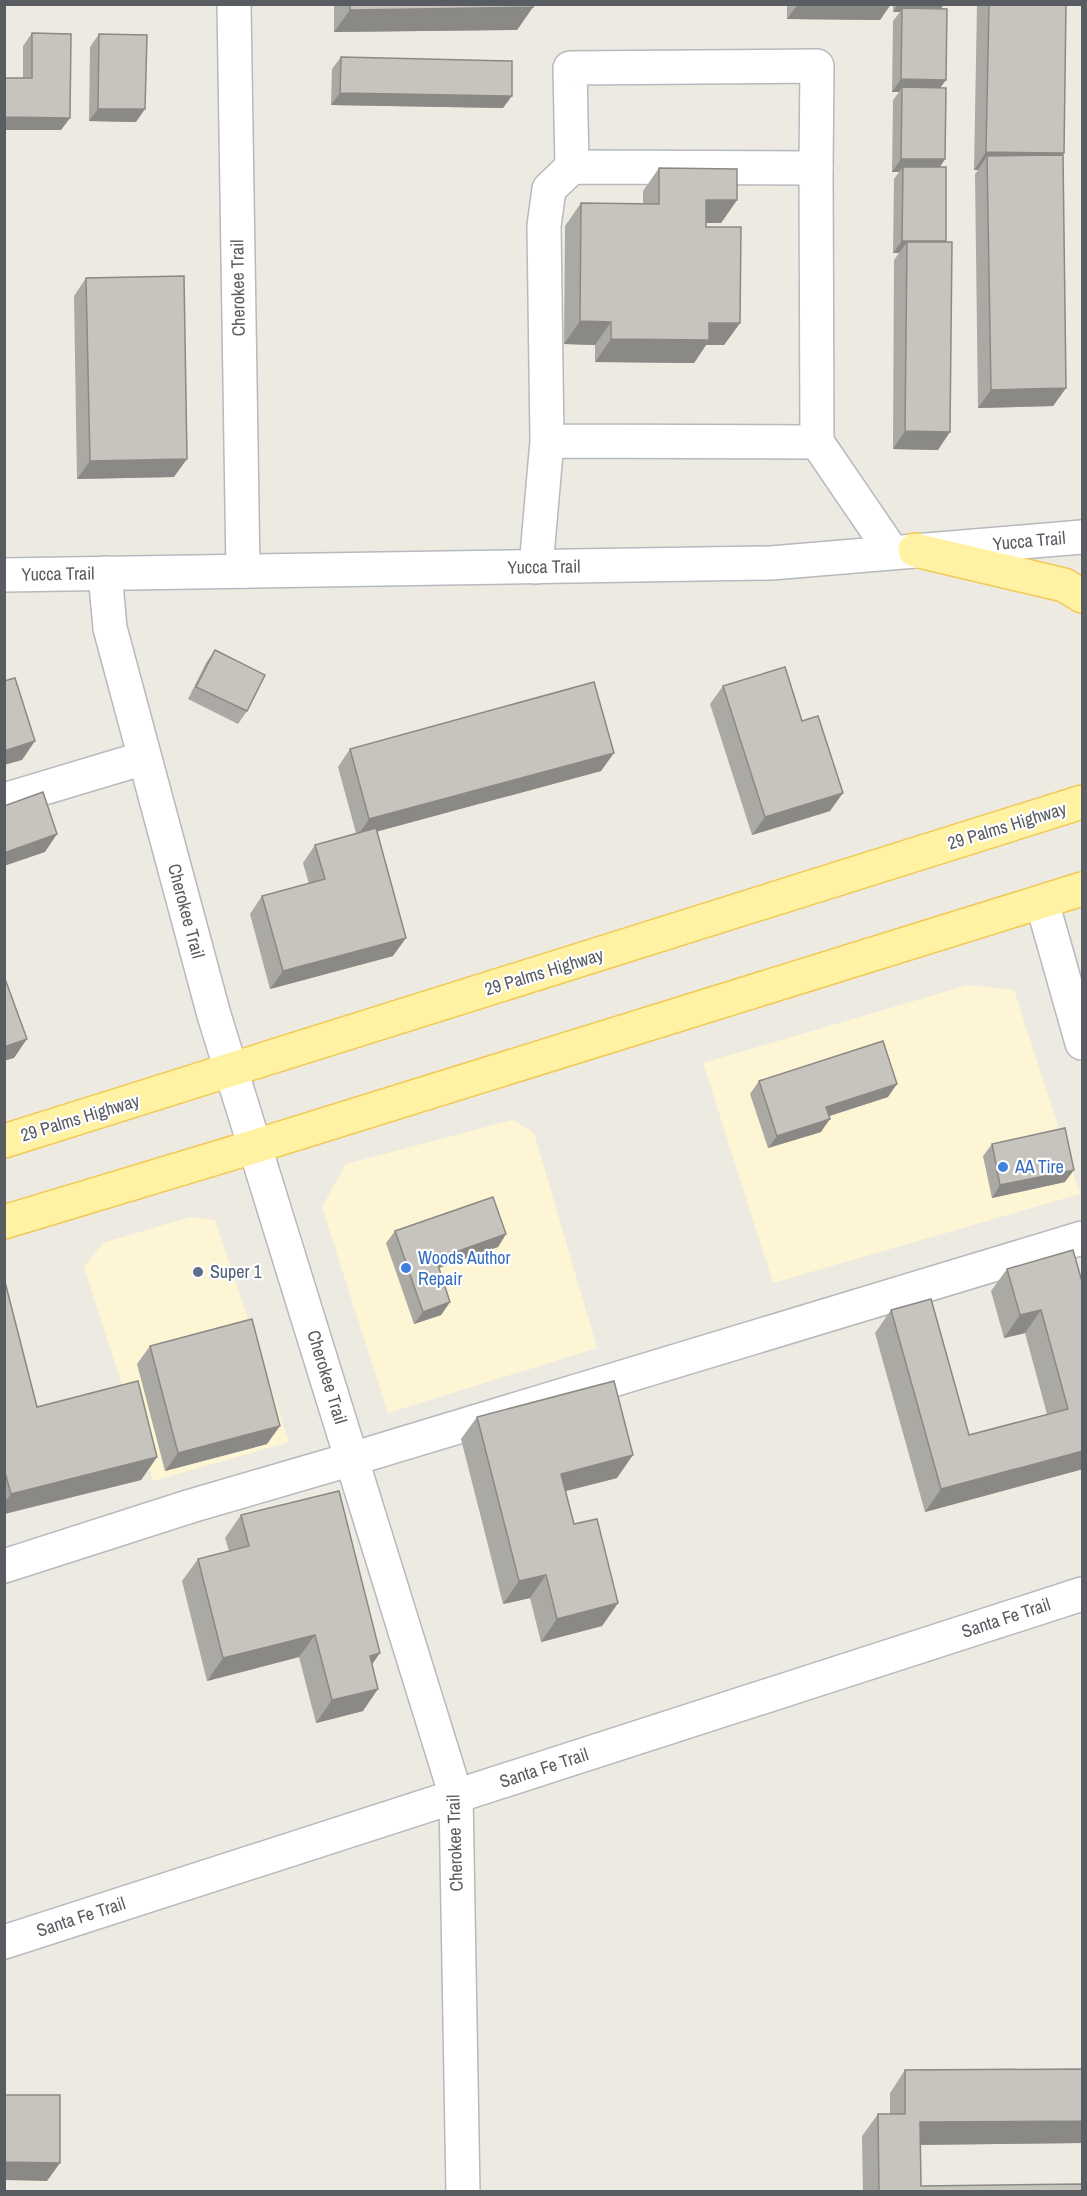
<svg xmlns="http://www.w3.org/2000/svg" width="1087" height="2196" viewBox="0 0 1087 2196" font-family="'Archivo Narrow',sans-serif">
<rect width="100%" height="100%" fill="#edeae1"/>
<!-- commercial -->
<g fill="#fef5d5">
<polygon points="968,985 1014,990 1080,1194 773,1283 703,1063"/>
<polygon points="512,1120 534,1133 597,1348 388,1413 322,1207 346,1164"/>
<polygon points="190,1217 215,1220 289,1442 153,1481 84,1267 103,1243"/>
</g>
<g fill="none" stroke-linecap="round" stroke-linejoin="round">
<!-- minor casing -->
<g stroke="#b6b9be" stroke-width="36">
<g id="minor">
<polyline points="234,4 243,571"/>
<polyline points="572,167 570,68 817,66 816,168"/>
<polyline points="817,442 892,552"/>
<polyline points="536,567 547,441 544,226 549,189 572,167 816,168 817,442 547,441"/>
<polyline points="105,573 110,628 214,1015 456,1796 463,2192"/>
<polyline points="4,575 771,563 1082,537"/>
<polyline points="4,800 144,758"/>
<polyline points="1042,902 1082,1043"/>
<polyline points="4,1566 191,1506 352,1459 1082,1238"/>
<polyline points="4,1942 1082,1594"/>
</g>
</g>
<!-- major casing -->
<g stroke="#f2c954" stroke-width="36">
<g id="major">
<polyline points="915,550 1064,585 1082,596"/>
<polyline points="4,1141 1082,802"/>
<polyline points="4,1222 256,1146 1082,889"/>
</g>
</g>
<!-- minor -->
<use href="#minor" stroke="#fff" stroke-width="33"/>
<!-- major -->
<use href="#major" stroke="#fff2a3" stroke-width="33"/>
</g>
<!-- wall -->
<g fill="#aba9a3">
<polygon points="334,4 533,4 533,7 517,30 334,32"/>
<polygon points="787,4 891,4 880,20 787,19"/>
<polygon points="893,4 944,4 941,9 940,88 945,159 940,167 946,241 938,450 893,449 894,260 899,253 893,253 894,179 899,172 892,172 893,100 899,92 892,92 893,21 900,12 893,12"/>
<polygon points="977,4 1066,4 1063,156 1066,388 1053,406 978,408 975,174 978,170 974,170"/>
<polygon points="32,33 61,130 4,130 4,78 23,78 23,46"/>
<polygon points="99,34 136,122 89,121 90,47"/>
<polygon points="341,57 503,108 331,105 332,69"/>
<polygon points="659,168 737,200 721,223 706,223 706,227 740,323 724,345 706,345 694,363 595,362 595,345 564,344 565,226 581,203 643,204 643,191"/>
<polygon points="86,278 174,477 77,479 74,296"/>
<polygon points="215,650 247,711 238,724 188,699 206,663"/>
<polygon points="723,686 830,811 752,835 710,704"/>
<polygon points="350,749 601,771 377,831 393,956 270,989 250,914 262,896 309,884 303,863 315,845 356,833 338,767"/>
<polygon points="759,1081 888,1097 829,1116 821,1132 768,1148 750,1094"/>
<polygon points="992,1144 1065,1182 992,1198 983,1156"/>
<polygon points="395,1231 506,1234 498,1247 439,1268 450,1302 441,1315 414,1324 386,1243"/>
<polygon points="1007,1269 1083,1285 1083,1469 925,1512 875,1333 891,1310 969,1435 1047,1414 1025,1333 1004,1338 991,1291"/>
<polygon points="4,1278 37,1407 157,1457 141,1480 4,1514"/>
<polygon points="150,1346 267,1444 165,1471 137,1364"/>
<polygon points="477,1417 617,1478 566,1491 574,1524 618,1603 602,1626 541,1642 530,1598 503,1604 461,1439"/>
<polygon points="241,1515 372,1664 363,1711 316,1723 299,1657 207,1681 182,1581 198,1559 229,1551 225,1538"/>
<polygon points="1083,2069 1083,2143 920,2145 921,2186 1083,2192 863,2192 862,2136 878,2114 890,2114 890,2093 905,2070"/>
</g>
<!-- shaded-wall -->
<g fill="#8b8985">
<polygon points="798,4 891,4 880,20 787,19"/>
<polygon points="898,4 944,4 938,12 902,8 900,12 893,12"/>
<polygon points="533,7 517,30 334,32 350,10"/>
<polygon points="901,79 946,80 937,92 902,87 899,92 892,92"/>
<polygon points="340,93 512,96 503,108 331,105"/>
<polygon points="98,109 145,109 136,122 89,121"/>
<polygon points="4,117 70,118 61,130 4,130"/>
<polygon points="986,152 1064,153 1052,171 987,156 978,170 974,170"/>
<polygon points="901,159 945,159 936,172 903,167 899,172 892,172"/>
<polygon points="706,200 737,200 721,223 690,223"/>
<polygon points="902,241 946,241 937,254 907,242 899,253 893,253"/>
<polygon points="580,321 611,322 595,345 564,344"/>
<polygon points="709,323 740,323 724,345 706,345 694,363 595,362 611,339"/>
<polygon points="1066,388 1053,406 978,408 991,390"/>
<polygon points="905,431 950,432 938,450 893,449"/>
<polygon points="187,459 174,477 77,479 90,461"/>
<polygon points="35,741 22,760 4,765 4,751"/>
<polygon points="614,753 601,771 357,837 369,819"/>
<polygon points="843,793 830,811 752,835 765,817"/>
<polygon points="57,834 45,852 4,866 4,853"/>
<polygon points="406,938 393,956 270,989 283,971"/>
<polygon points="27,1039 14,1058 4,1061 4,1047"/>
<polygon points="897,1084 888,1097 817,1120 826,1107"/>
<polygon points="830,1119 821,1132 768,1148 777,1136"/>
<polygon points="1074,1170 1065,1182 992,1198 1000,1185"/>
<polygon points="506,1234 498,1247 427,1272 436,1259"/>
<polygon points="450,1302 441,1315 414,1324 423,1312"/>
<polygon points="1041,1310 1025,1333 1004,1338 1020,1315"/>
<polygon points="280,1426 267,1444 165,1471 178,1453"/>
<polygon points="1083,1451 1083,1469 925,1512 941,1489"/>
<polygon points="633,1455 617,1478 546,1496 561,1474"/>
<polygon points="157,1457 141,1480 4,1514 4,1503 11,1494"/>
<polygon points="546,1575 530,1598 503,1604 519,1581"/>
<polygon points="618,1603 602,1626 541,1642 557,1619"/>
<polygon points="315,1635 299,1657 207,1681 223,1658"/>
<polygon points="380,1653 364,1676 370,1656"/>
<polygon points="378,1689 363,1711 316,1723 332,1700"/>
<polygon points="1083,2121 1083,2143 904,2145 920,2122"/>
<polygon points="4,2162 60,2163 47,2181 4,2180"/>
</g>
<!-- building -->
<g fill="#c7c4be" stroke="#8b8985" stroke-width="1.5">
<polygon points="350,4 533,4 533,7 350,10"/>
<polygon points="989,4 1066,4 1064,153 986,152"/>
<polygon points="902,8 947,9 946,80 901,79"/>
<polygon points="32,33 71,34 70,118 4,117 4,78 32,78"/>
<polygon points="99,34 147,35 145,109 98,109"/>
<polygon points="341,57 512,61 512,96 340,93"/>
<polygon points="902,87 946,88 945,159 901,159"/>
<polygon points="1063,155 1066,388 991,390 987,156"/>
<polygon points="903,167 946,167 946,241 902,241"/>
<polygon points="659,168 737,169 737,200 706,200 706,227 741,227 740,323 709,323 709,340 611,339 611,322 580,321 581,203 659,204"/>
<polygon points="907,242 952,242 950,432 905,431"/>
<polygon points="184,276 187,459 90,461 86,278"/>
<polygon points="215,650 265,675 247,711 196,687"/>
<polygon points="785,667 802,721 818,716 843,793 765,817 723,686"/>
<polygon points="15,678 35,741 4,751 4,681"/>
<polygon points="594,682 614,753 369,819 350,749"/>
<polygon points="43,792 57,834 4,853 4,806"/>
<polygon points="376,828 406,938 283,971 262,896 325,879 315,845"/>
<polygon points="4,976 27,1039 4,1047"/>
<polygon points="883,1041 897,1084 826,1107 830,1119 777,1136 759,1081"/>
<polygon points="1065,1128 1074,1170 1000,1185 992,1144"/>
<polygon points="493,1197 506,1234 436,1259 450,1302 423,1312 395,1231"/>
<polygon points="1073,1250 1083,1285 1083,1451 941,1489 891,1310 931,1299 969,1435 1068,1409 1041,1310 1020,1315 1007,1269"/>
<polygon points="4,1278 37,1407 138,1381 157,1457 11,1494 4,1469"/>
<polygon points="252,1319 280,1426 178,1453 150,1346"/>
<polygon points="614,1381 633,1455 561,1474 574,1524 597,1519 618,1603 557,1619 546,1575 519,1581 477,1417"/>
<polygon points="339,1491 380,1653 370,1656 378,1689 332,1700 315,1635 223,1658 198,1559 249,1546 241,1515"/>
<polygon points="1083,2069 1083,2121 920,2122 921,2186 1083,2184 1083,2192 879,2192 878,2114 905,2114 905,2070"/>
<polygon points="4,2095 60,2095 60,2163 4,2162"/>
</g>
<!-- markers -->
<g fill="#3f7fe0" stroke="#fff" stroke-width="2">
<circle cx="1003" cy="1167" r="6"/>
<circle cx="406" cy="1268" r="6"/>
</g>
<circle fill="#5c6f8a" stroke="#fff" stroke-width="2" cx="198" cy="1272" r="6"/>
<g text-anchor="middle" stroke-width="4.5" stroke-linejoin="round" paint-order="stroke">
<!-- street labels -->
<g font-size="18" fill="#595d62" stroke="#fff">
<text transform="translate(238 288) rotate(-91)" y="6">Cherokee Trail</text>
<text transform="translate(1029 541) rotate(-5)" y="6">Yucca Trail</text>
<text transform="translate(544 567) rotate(-1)" y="6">Yucca Trail</text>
<text transform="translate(58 574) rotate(-1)" y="6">Yucca Trail</text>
<text transform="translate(1007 826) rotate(-17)" y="6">29 Palms Highway</text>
<text transform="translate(186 911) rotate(75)" y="6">Cherokee Trail</text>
<text transform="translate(544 972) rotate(-17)" y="6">29 Palms Highway</text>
<text transform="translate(80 1118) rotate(-17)" y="6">29 Palms Highway</text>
<text transform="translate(327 1377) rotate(73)" y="6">Cherokee Trail</text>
<text transform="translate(1006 1618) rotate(-18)" y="6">Santa Fe Trail</text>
<text transform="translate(544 1768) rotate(-18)" y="6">Santa Fe Trail</text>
<text transform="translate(455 1843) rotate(-92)" y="6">Cherokee Trail</text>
<text transform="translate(81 1917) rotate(-18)" y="6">Santa Fe Trail</text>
</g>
<!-- shop labels -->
<g font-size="18" fill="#366cbe" stroke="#fff" text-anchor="start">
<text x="1015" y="1173">AA Tire</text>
<text x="418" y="1264">Woods Author<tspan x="418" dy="21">Repair</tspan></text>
</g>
<!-- service labels -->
<g font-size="18" fill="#4e5e75" stroke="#fff" text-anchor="start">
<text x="210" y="1278">Super 1</text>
</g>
</g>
<!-- border -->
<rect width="1087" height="2196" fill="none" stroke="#595d62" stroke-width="12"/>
</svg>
